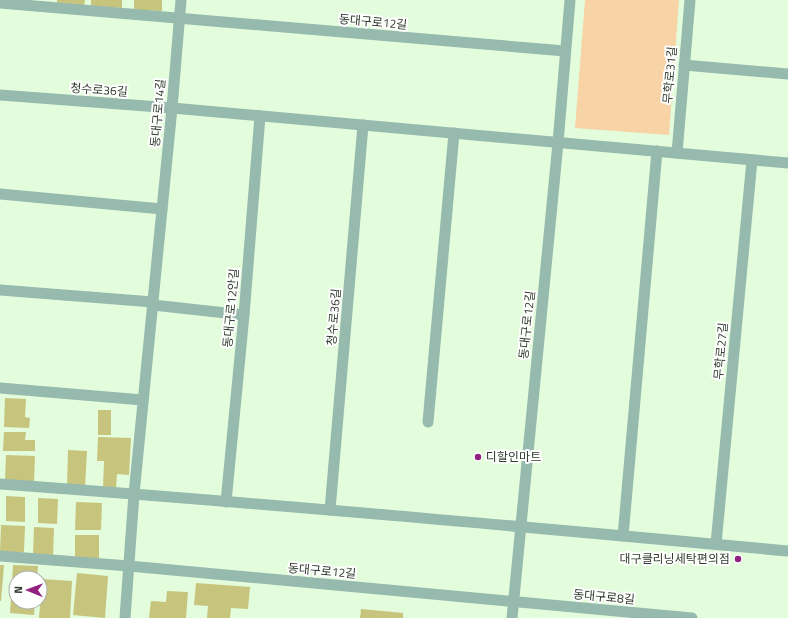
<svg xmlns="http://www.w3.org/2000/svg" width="788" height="618" viewBox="0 0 788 618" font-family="'Titillium Web','Noto Sans KR',sans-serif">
<rect width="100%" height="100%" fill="#e3fcdc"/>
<!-- green -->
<polygon fill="#f7d3a6" points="585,0 679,0 669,135 575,128"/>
<!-- building -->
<g fill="#c7c47d">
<polygon points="57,0 85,0 84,6 57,5"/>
<polygon points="91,0 122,0 122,8 91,6"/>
<polygon points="134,0 162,0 162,11 134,10"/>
<polygon points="5,398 26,399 25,417 30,418 29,428 4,427"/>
<rect x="98" y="410" width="13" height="25"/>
<polygon points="4,432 26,432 25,440 35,440 35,451 3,451"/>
<polygon points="98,437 131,438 129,475 117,474 116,488 103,488 104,461 97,461"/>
<polygon points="68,450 87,451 85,487 67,486"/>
<polygon points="6,455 35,456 34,482 5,480"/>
<polygon points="6,496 25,497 25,522 6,521"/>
<polygon points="38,498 58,499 57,524 38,523"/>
<polygon points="76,502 102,503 101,530 75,530"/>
<polygon points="1,525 25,526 24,552 0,552"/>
<polygon points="34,527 54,528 53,555 33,554"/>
<rect x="75" y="535" width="24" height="23"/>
<polygon points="0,565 4,565 1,601 0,601"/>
<polygon points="13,565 38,566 37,578 16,578 16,602 35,602 34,615 10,613"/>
<polygon points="77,573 108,576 105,618 73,615"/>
<polygon points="42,579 72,581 70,618 39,618"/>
<polygon points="196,583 250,587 248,609 231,608 230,618 207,618 208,606 194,605"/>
<polygon points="167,591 188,592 186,618 149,618 151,601 166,602"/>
<polygon points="361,609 403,613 403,618 360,618"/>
</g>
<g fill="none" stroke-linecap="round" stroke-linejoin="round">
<!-- minor -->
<g stroke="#97baae" stroke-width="11">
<polyline points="0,3 565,51"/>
<polyline points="684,65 788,74"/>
<polyline points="0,95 172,108 788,163"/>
<polyline points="677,153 690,0"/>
<polyline points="0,194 162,209"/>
<polyline points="0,290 153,302"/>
<polyline points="153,305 244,315"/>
<polyline points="0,388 143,400"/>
<polyline points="428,422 454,133"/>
<path d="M0,484c263,19 526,43 788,67"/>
<polyline points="226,502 244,315 260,116"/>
<polyline points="330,510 363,125"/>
<polyline points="623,536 657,151"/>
<polyline points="716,544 752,160"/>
<polyline points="0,556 129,566 692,618"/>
<polyline points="125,618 134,494 172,108 181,0"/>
<polyline points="512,618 558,143 570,0"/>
</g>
</g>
<!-- markers -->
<g fill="#912081" stroke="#fff" stroke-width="1.5">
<circle cx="478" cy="457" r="4"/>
<circle cx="738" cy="559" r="4"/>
</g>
<g text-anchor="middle" stroke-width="4" stroke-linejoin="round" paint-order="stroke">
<!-- street labels -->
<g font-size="12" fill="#313a2e" stroke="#fff">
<text transform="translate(373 22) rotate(5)" y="4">동대구로12길</text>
<text transform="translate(670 75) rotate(-85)" y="4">무학로31길</text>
<text transform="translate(99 90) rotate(4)" y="4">청수로36길</text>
<text transform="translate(158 113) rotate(-85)" y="4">동대구로14길</text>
<text transform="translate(231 308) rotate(-85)" y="4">동대구로12안길</text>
<text transform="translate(334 317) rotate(-85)" y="4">청수로36길</text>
<text transform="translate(527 325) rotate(-84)" y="4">동대구로12길</text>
<text transform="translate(721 351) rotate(-85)" y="4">무학로27길</text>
<text transform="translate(322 571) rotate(5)" y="4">동대구로12길</text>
<text transform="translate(604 597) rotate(5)" y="4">동대구로8길</text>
</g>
<!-- poi labels -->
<g font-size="12" fill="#313a2e" stroke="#fff" text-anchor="start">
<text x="486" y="461">디할인마트</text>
<text x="730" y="563" text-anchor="end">대구클리닝세탁편의점</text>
</g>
</g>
<!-- north arrow -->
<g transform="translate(28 590) rotate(271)"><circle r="19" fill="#ffffff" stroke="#adb0ab"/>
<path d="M0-3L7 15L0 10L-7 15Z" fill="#912081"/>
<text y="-6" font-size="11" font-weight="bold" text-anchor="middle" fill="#313a2e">N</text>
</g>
</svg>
